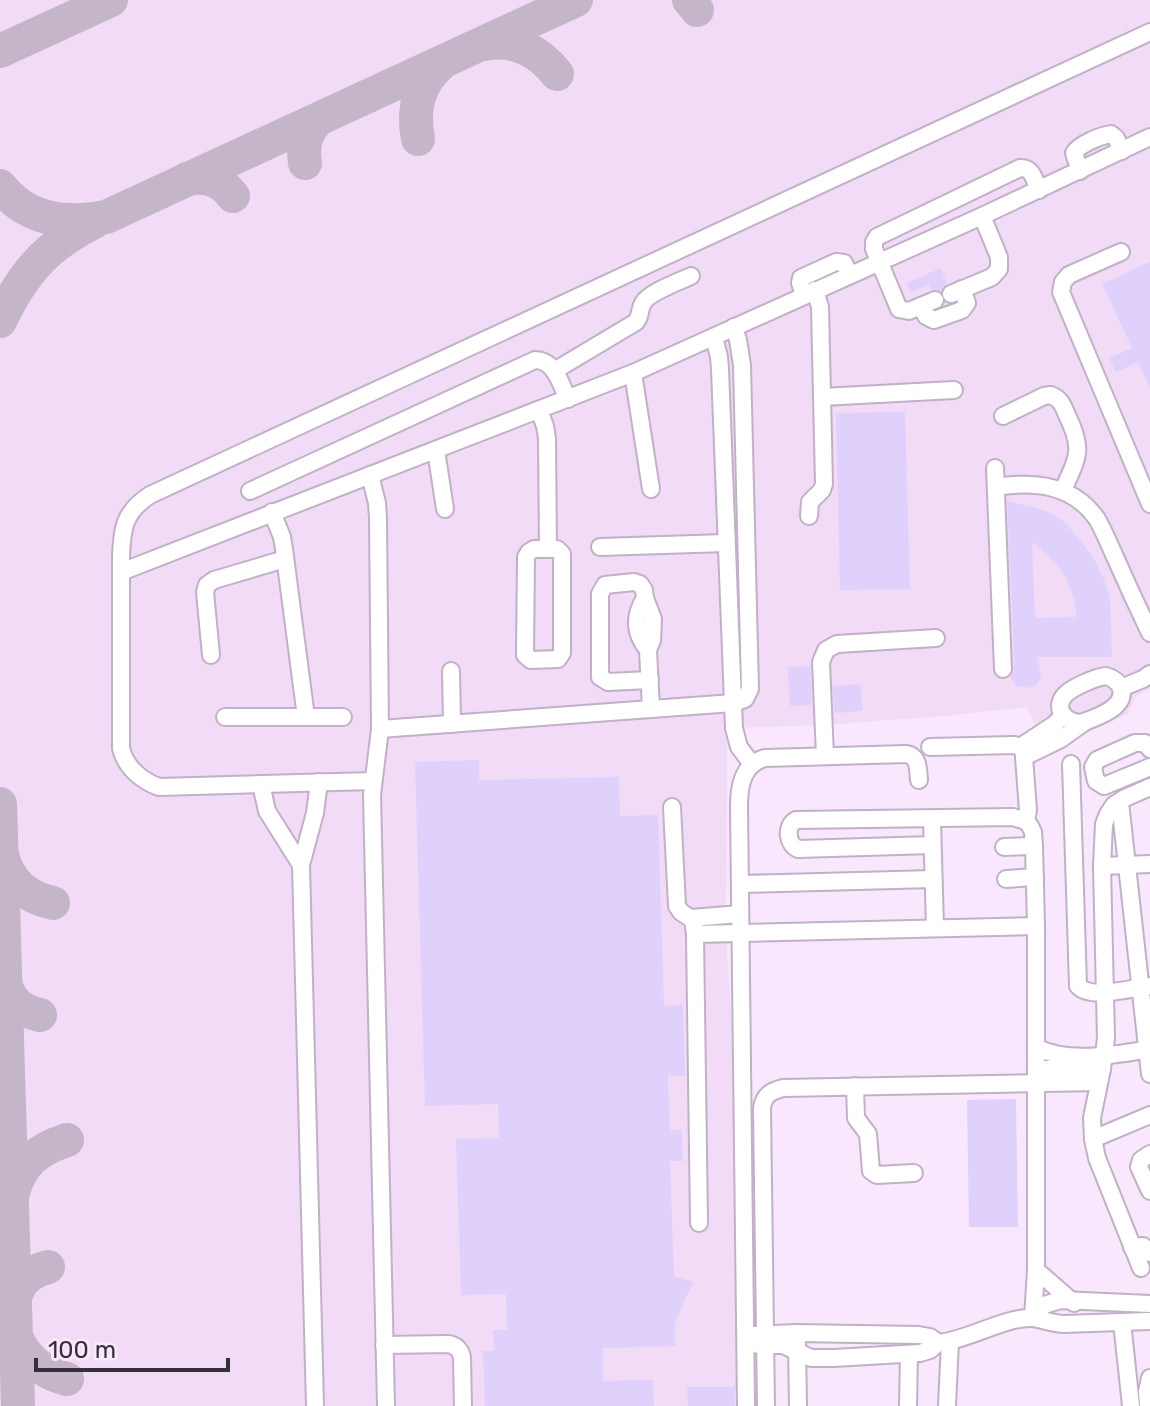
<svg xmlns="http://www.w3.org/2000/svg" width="1150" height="1406" viewBox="0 0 1150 1406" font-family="Rubik,sans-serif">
<rect width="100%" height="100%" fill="#f9e7fd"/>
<!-- built -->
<polygon fill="#f1dbf7" points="0,0 1150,0 1150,689 1136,696 1128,714 1046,752 1027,707 945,716 823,725 727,728 726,933 733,1046 738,1406 0,1406"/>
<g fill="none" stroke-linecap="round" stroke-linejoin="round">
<!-- taxiway -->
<g stroke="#c4b5c8" stroke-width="34">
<polyline points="689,0 697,10"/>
<path d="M484,44c30,-6 55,7 73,30"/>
<polyline points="0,51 111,0"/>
<path d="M418,139c-6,-30 1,-57 24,-76"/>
<path d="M305,163c-3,-18 1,-31 13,-43"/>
<path d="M187,179c19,-4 34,1 46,17"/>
<path d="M0,186c27,34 65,39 106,31l470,-217"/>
<path d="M0,321c23,-48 46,-75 94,-99"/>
<polyline points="0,804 18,1406"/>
<path d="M2,855c7,27 24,42 51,48"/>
<path d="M5,983c5,18 16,28 35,32"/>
<path d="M12,1196c8,-32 24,-46 55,-56"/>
<path d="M14,1302c4,-20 15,-30 34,-35"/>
<path d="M15,1334c10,25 26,38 52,45"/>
</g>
</g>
<!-- building -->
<g fill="#e0d1fc" fill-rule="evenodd">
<polygon points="1150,262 1150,387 1138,362 1116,372 1109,358 1132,348 1102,284"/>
<polygon points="941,268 947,284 941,291 931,290 929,285 911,292 907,283"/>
<polygon points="905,412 910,589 840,590 836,413"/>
<path d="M1007,501l39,10 19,11 27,33 12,24 6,20 2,58h-75l4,16 -1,5 -3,6 -9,4 -11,-2 -7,-9 3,-4 2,-16h-1zM1032,542l24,21 10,15 9,23 1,16 -41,1z"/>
<polygon points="810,666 812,705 790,706 788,667"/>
<polygon points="860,684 863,711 834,713 833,686"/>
<polygon points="479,760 479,780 619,777 620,816 658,815 664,1006 683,1005 685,1076 668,1076 670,1130 682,1130 683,1161 670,1161 674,1276 693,1282 675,1322 675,1346 603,1348 603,1381 653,1380 654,1406 485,1406 483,1351 494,1351 493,1330 507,1330 506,1294 461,1295 456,1139 499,1138 498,1104 425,1106 415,762"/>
<polygon points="1016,1099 1018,1227 969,1227 967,1100"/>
<polygon points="687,1387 735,1387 735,1406 688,1406"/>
</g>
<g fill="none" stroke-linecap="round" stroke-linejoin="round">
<!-- minor casing -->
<g stroke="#c1b0c6" stroke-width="20">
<g id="minor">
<path d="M1080,171l-6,-18c6,-9 25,-17 37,-19l5,4 6,13"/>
<polyline points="1121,252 1069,275 1063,282 1061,292 1150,504"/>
<polyline points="951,294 992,277 999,269 999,257 982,216"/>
<polyline points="804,295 800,283 801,278 836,262 844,263 850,275"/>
<path d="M935,300l-26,11 -10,-2 -25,-60v-7l3,-5 143,-69c13,-1 14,12 19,22"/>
<polyline points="921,306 926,316 934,320 962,310 967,303 962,289"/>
<polyline points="714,337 719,357 720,369 734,728 739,747 752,764"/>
<path d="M554,371l82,-49c5,-6 3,-12 7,-19 5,-10 37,-22 48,-27"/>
<polyline points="633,373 651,489"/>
<polyline points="822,397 954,390"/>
<polyline points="539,410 545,426 547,438 548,549"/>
<path d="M1003,416l41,-20 7,-1c10,4 12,11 16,20 17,35 11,42 -4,75"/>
<polyline points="436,450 445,509"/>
<polyline points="995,468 1003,669"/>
<polyline points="370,475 377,503 378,518 380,729 372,795 386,1406"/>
<path d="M996,487c38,-6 77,-3 101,32 7,12 13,27 19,40 11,25 22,49 34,74"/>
<path d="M250,491l285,-131c20,0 25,23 33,39"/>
<polyline points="272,512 282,537 284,549 306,717"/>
<polyline points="809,516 810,502 822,490 824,484 820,307 815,290"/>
<polyline points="600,547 726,543"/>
<polygon points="534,549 557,549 562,554 562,653 558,659 531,660 525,655 526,557 529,552"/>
<polyline points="121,572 633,373 982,216 1150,137"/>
<path d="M645,598c-12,19 -11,35 3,52"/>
<polyline points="211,655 205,592 207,585 214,580 285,559"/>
<polyline points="451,671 452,724"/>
<path d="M1106,676c7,2 12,5 15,12 6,20 -26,30 -40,35 -14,0 -28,-13 -17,-27 6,-8 32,-19 42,-20z"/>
<polyline points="650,680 608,682 600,677 600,594 605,585 634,582 640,584 644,590 645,598 653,619 652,640 648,650 651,709"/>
<polyline points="1121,688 1143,679 1150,674"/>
<polyline points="225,717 343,717"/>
<polyline points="380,729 733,703 745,699 750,689 742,365 738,340 734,327"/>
<path d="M930,747l84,-2c7,1 10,5 10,12l4,53 -2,11"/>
<polyline points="1020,747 1055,724 1063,715"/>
<polyline points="1150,749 1145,743 1135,743 1097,760 1093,767 1096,781 1104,786 1150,767"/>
<polyline points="825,756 821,662 826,650 837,644 936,638"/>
<polyline points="1024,757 1061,739 1086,721"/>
<path d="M1071,764l7,222c13,14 53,2 72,0"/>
<path d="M373,781l-214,6c-17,-6 -34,-20 -38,-39v-191c1,-29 3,-45 29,-62l1000,-463"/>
<polyline points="261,784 267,811 301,865"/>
<polyline points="1120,802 1150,1074"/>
<polyline points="672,807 677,906 681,912 693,920 695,934 699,1223"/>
<polyline points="932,819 935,928"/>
<path d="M932,845l-134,4c-11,-5 -13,-23 -2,-29l217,-3 13,4 4,5 3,6 1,14 2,80v344l-3,48"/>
<polyline points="1004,847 1034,846"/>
<polyline points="1102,866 1150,864"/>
<polyline points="1006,879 1035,877"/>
<polyline points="740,884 933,879"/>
<polyline points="691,918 740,914"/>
<polyline points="695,934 1036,926"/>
<path d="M1036,1047c32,17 79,8 114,2"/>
<polyline points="1036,1069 1102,1069"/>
<polyline points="855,1086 856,1118 868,1134 871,1171 877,1175 914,1173"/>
<polyline points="1093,1139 1150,1115"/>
<polyline points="1150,1154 1141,1160 1139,1167 1150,1191"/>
<polyline points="1132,1247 1143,1246 1150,1253"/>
<polyline points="1141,1268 1097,1158 1093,1139 1092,1118 1102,1069 1106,1038 1102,866 1104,824 1108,814 1114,805 1125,798 1150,787"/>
<polyline points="1036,1270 1074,1303"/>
<polyline points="1033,1318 1044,1305 1061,1300 1150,1304"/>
<polyline points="1122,1322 1131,1406"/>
<path d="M754,1335l42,-2 123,2 11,2 8,6c31,-3 66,-26 94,-25 10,1 21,6 32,6l86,-3"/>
<polyline points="797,1344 798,1406"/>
<path d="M384,1345l64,-1c8,1 13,6 14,14l1,48"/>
<polyline points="758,1345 783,1345 811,1358 834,1358 920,1353 930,1350 938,1343"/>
<polyline points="315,1406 301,865 315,813 319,782"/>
<path d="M746,1406l-7,-600c0,-21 4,-42 26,-48l141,-4c13,2 12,15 13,26"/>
<path d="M766,1406l-4,-298c2,-13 9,-17 21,-20l316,-6"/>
<polyline points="908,1406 909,1354"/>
<polyline points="947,1406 950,1342"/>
<polyline points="1148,1406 1147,1392 1150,1378"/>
</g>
</g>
<!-- minor -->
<use href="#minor" stroke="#fff" stroke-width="16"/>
</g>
<!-- scale -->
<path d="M36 1358v12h192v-12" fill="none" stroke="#362f38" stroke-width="4"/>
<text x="48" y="1358" font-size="24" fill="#362f38" stroke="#f9e7fd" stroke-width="6" paint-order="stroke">100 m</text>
</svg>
